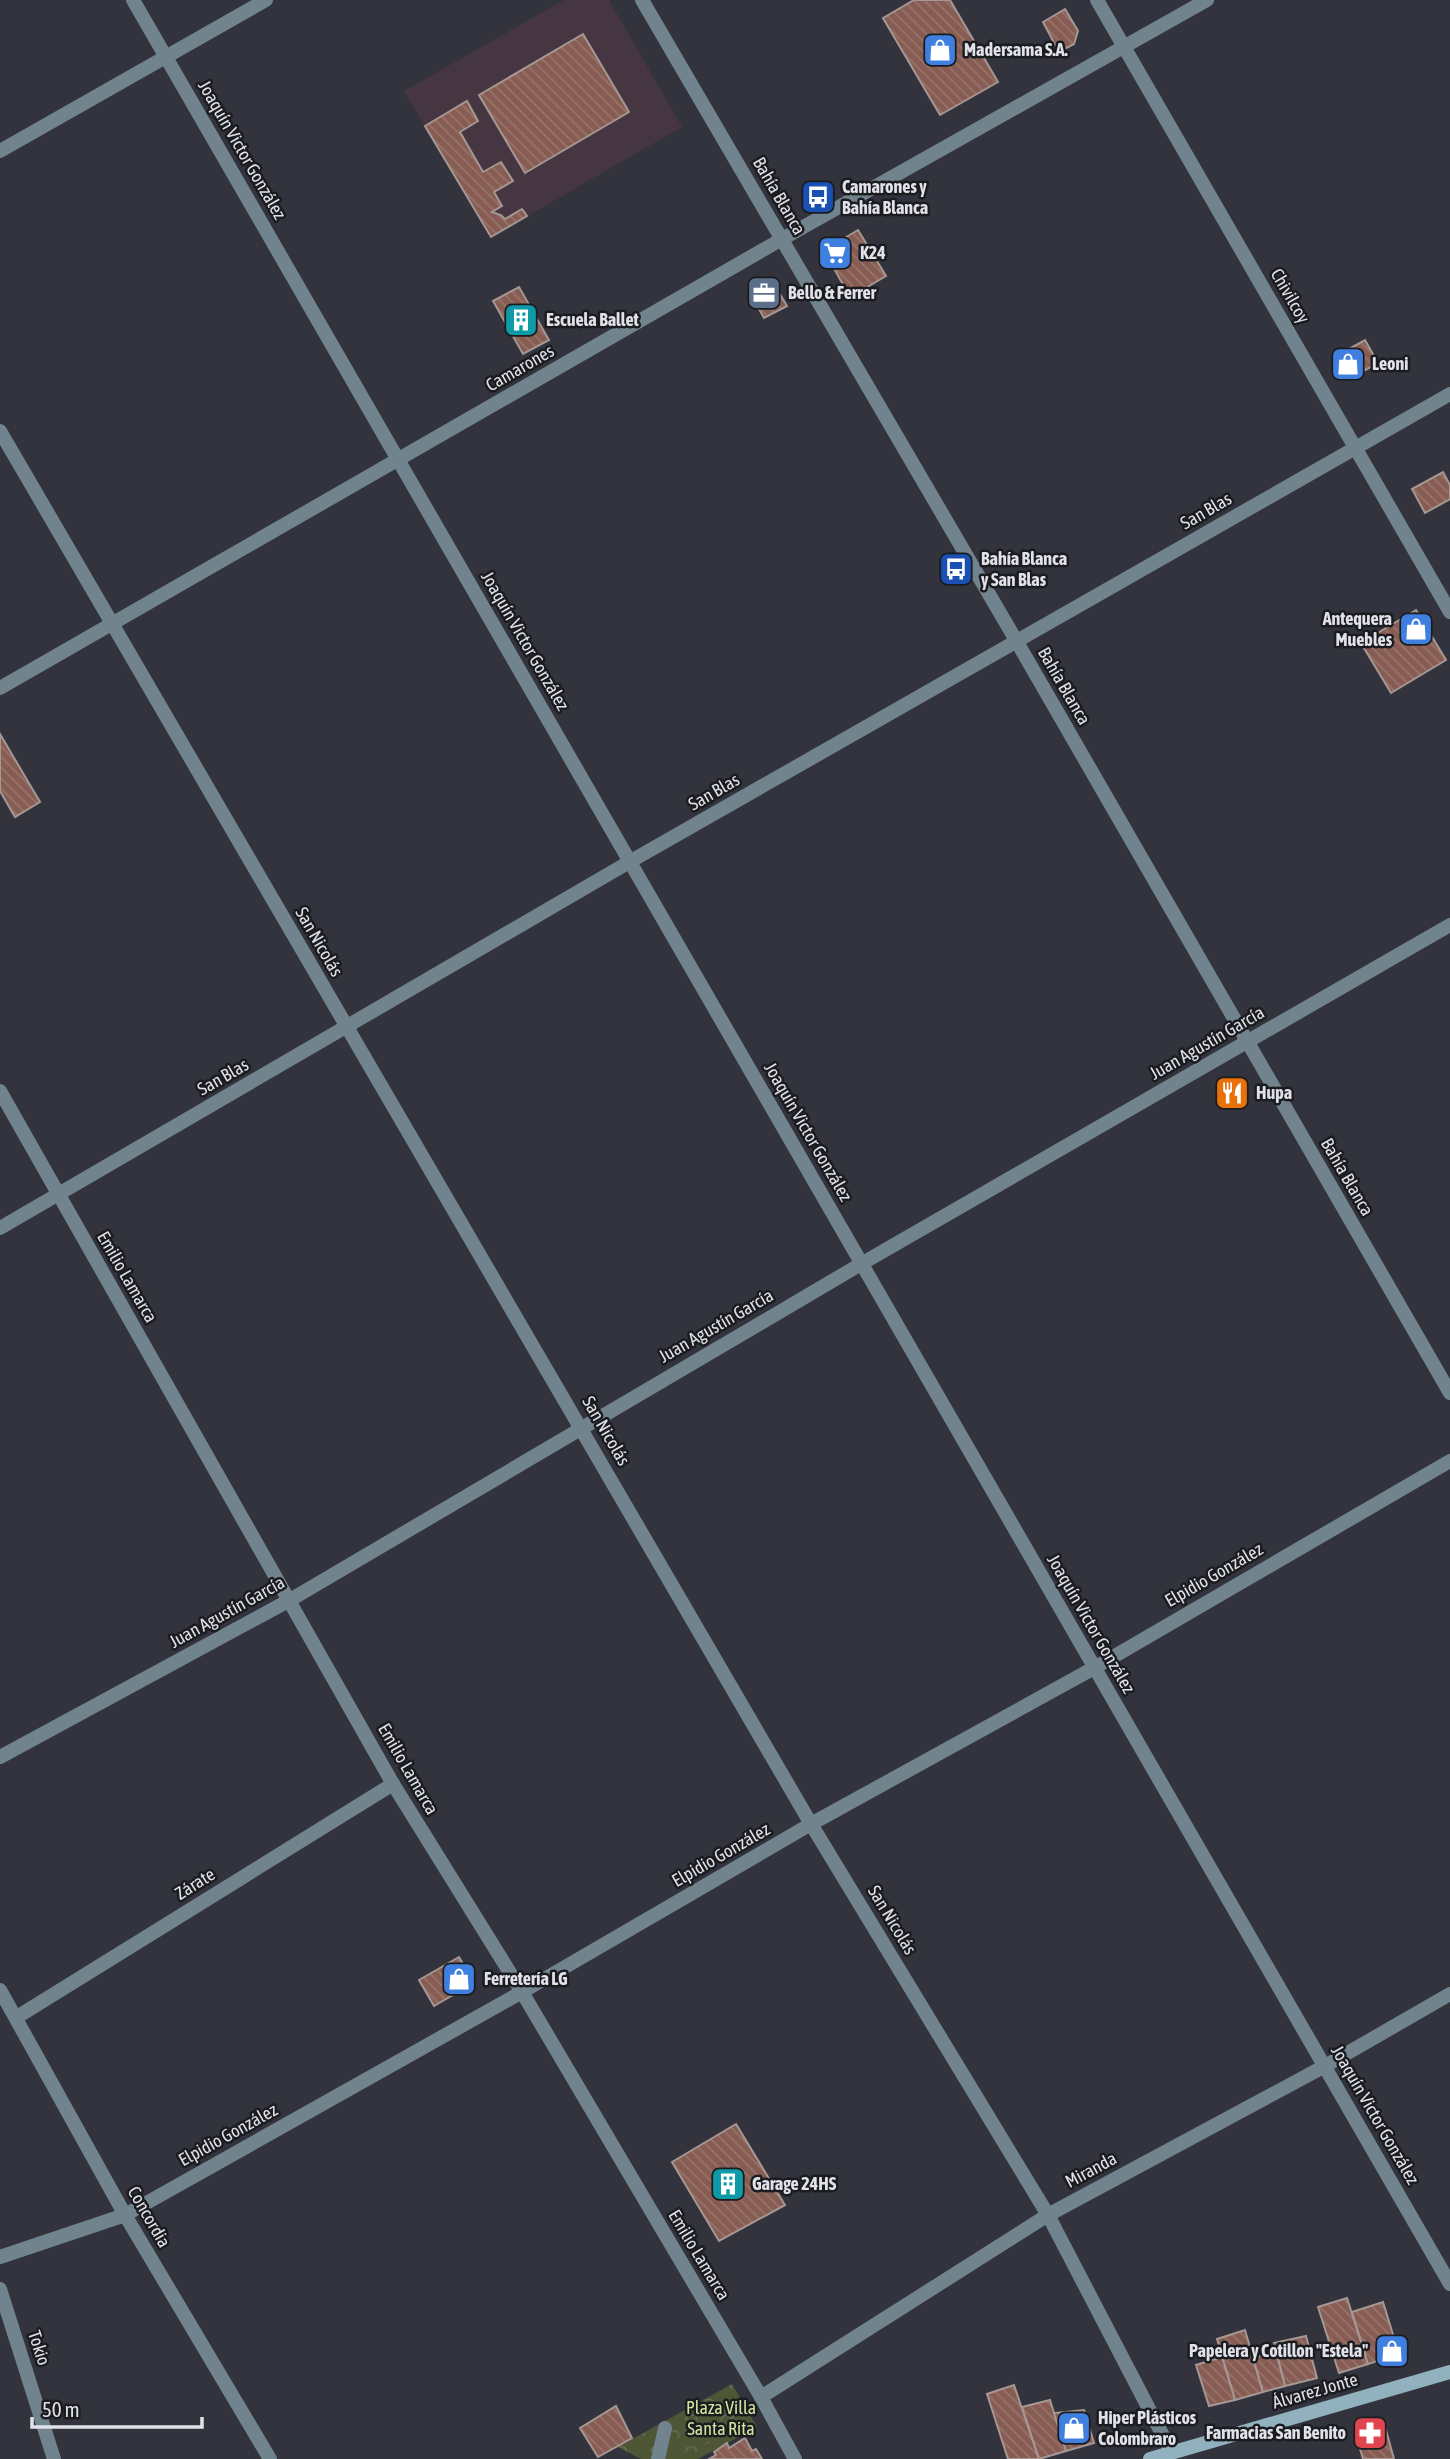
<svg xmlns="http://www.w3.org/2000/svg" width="1450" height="2459" viewBox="0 0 1450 2459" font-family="'Asap Condensed',sans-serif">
<defs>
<pattern id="park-crowns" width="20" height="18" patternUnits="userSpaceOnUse" patternTransform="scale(1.75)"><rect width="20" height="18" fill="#4e5636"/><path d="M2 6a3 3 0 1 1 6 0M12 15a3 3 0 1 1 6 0" fill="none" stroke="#676e53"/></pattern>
<pattern id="garden-furrows" width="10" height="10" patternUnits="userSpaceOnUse" patternTransform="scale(1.75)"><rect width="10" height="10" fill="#4e5636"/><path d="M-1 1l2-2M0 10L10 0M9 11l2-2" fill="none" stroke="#676e53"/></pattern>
<pattern id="building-back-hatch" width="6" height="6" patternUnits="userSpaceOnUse" patternTransform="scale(1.75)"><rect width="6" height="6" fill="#875c52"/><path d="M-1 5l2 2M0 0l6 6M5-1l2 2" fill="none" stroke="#98736b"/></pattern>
</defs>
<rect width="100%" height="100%" fill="#32333d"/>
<!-- education -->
<polygon fill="#463642" points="564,0 609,0 682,127 491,237 404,91"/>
<!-- park -->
<polygon fill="url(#park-crowns)" points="732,2384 757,2427 698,2459 641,2459 618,2447"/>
<!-- garden -->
<path fill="url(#garden-furrows)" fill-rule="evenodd" d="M724,2399l10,5 5,23c-20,11 -38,25 -61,18 -5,-25 28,-36 46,-46zM719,2405l6,3 8,15 -1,6c-17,9 -33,22 -53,16 -4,-21 26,-31 40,-40z"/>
<!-- building -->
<g fill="url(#building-back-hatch)" stroke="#a59793" stroke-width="2">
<polygon points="914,0 950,0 998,82 940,115 883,18"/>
<polygon points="1065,9 1078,31 1074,44 1059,52 1043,22"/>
<polygon points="583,34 629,112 525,173 479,95"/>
<polygon points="467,101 478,121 460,132 483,172 501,162 513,181 494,192 502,206 492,212 501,215 505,219 522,209 527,216 491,237 425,126"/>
<polygon points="858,230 886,276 850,297 827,256 830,247"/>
<polygon points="763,285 777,289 787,306 764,318 750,293"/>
<polygon points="519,287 549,340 523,354 493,301"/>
<polygon points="1365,340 1378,363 1349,379 1336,356"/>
<polygon points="1443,472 1450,485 1450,499 1425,513 1412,489"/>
<polygon points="1416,610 1446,660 1391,693 1361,643"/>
<polygon points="0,734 40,802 15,817 0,791"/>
<polygon points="459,1957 474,1983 434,2006 419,1980"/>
<polygon points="736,2124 785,2205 719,2241 672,2162"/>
<polygon points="1347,2298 1368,2364 1339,2373 1318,2307"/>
<polygon points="1383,2302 1399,2354 1368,2364 1352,2312"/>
<polygon points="1245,2330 1263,2392 1235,2400 1217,2339"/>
<polygon points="1306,2336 1317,2378 1285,2386 1274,2343"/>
<polygon points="1276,2352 1285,2386 1263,2392 1253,2358"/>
<polygon points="1222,2357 1235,2400 1209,2406 1196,2365"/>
<polygon points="1014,2385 1039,2459 1008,2459 987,2394"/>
<polygon points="1050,2400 1066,2451 1039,2459 1022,2407"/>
<polygon points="616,2406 632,2438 598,2457 580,2428"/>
<polygon points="1084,2410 1094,2443 1066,2451 1054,2413"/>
<polygon points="1384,2423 1394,2459 1363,2459 1355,2431"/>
<polygon points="745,2438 752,2451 756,2449 762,2459 709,2459 716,2455 714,2452 727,2443 729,2448"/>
</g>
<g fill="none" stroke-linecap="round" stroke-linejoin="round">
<!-- street -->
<g stroke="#71848d" stroke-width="14">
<polyline points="133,0 1450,2284"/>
<polyline points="642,0 1017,642 1450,1393"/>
<polyline points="1097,0 1450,612"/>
<polyline points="0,151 266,0"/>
<polyline points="0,431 811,1824 1048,2215 1172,2453"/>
<polyline points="0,688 782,239 1207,0"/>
<polyline points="0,1091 393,1784 522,1992 761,2397 795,2459"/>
<polyline points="0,1228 631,861 1450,394"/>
<polyline points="0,1757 290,1600 861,1264 1450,925"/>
<polyline points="0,1990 125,2215 270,2459"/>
<polyline points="17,2017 393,1784"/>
<polyline points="0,2257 125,2215 522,1992 811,1824 1094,1668 1450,1461"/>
<polyline points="0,2289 54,2459"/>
<polyline points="761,2397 1048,2215 1325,2066 1450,1994"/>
<polyline points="658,2459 665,2428"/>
</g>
<!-- secondary -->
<polyline stroke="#92b1bf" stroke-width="14" points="1150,2459 1450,2372"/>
</g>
<!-- icons -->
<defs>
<g id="shop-square" transform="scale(1.75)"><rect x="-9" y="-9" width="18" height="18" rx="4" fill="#3f7fe0" stroke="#1b1c20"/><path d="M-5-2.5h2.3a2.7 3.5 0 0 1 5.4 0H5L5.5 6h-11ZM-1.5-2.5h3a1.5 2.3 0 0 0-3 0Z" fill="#fff"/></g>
<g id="bus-square" transform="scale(1.75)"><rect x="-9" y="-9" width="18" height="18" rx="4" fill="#1a4fb4" stroke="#1b1c20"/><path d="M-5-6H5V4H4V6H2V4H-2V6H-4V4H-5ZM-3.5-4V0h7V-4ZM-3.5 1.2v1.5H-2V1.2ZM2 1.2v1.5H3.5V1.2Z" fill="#fff"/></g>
<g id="supermarket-square" transform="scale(1.75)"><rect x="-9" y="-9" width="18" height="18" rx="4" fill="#3f7fe0" stroke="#1b1c20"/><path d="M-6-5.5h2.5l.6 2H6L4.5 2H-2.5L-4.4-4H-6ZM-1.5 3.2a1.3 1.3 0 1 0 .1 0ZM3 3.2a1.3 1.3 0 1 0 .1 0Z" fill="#fff"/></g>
<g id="office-square" transform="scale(1.75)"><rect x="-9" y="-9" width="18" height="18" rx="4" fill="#5c6f8a" stroke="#1b1c20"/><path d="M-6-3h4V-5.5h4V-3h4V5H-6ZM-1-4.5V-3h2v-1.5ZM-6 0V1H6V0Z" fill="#fff"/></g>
<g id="building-square" transform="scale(1.75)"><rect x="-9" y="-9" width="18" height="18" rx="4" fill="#0f9aa8" stroke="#1b1c20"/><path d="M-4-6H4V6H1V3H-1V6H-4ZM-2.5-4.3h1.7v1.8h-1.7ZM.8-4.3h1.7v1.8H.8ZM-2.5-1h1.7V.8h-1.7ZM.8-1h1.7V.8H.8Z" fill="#fff"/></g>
<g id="restaurant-square" transform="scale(1.75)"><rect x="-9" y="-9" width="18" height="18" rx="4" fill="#e8710a" stroke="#1b1c20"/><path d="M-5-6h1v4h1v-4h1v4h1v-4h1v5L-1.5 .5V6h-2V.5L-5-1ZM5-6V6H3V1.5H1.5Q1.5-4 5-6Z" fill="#fff"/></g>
<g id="pharmacy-square" transform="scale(1.75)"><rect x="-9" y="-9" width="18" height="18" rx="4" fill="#e0444e" stroke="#1b1c20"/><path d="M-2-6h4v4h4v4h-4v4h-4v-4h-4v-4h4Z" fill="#fff"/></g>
</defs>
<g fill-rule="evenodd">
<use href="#shop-square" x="940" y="50"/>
<use href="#bus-square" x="818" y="197"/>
<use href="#supermarket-square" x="835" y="253"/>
<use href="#office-square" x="764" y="293"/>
<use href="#building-square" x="521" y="320"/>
<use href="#shop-square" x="1348" y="364"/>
<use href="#bus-square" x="956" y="569"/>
<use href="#shop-square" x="1416" y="629"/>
<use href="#restaurant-square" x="1232" y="1093"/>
<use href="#shop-square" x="459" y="1979"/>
<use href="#building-square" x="728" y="2184"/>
<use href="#shop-square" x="1392" y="2351"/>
<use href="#shop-square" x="1074" y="2428"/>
<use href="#pharmacy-square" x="1370" y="2433"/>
</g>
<g text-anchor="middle" stroke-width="5" stroke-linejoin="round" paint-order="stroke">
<!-- poi labels -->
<g font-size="18" font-weight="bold" fill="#e1e2e9" stroke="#1b1c20" text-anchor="start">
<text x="964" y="56">Madersama S.A.</text>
<text x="842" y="193">Camarones y<tspan x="842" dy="21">Bahía Blanca</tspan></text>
<text x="860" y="259">K24</text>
<text x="788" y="299">Bello &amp; Ferrer</text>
<text x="546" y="326">Escuela Ballet</text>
<text x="1372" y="370">Leoni</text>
<text x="981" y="565">Bahía Blanca<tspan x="981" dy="21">y San Blas</tspan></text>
<text x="1392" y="625" text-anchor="end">Antequera<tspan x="1392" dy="21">Muebles</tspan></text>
<text x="1256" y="1099">Hupa</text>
<text x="484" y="1985">Ferretería LG</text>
<text x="752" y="2190">Garage 24HS</text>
<text x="1368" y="2357" text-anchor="end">Papelera y Cotillon "Estela"</text>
<text x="1098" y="2424">Hiper Plásticos<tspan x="1098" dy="21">Colombraro</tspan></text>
<text x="1346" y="2439" text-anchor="end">Farmacias San Benito</text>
</g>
<!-- street labels -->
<g font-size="18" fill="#e1e2e9" stroke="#1b1c20">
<text transform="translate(242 150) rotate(60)" y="6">Joaquín Victor González</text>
<text transform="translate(779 196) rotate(60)" y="6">Bahía Blanca</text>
<text transform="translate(1290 296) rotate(60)" y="6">Chivilcoy</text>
<text transform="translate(520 368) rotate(-30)" y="6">Camarones</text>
<text transform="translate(1206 511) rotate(-30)" y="6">San Blas</text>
<text transform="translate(525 641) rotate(60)" y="6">Joaquín Victor González</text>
<text transform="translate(1064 686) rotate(60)" y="6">Bahía Blanca</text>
<text transform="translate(714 792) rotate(-30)" y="6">San Blas</text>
<text transform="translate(319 942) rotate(60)" y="6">San Nicolás</text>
<text transform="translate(1207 1043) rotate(-30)" y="6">Juan Agustín García</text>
<text transform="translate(223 1077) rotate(-30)" y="6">San Blas</text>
<text transform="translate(808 1132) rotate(60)" y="6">Joaquín Victor González</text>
<text transform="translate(1347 1177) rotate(60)" y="6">Bahía Blanca</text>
<text transform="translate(127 1277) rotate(60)" y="6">Emilio Lamarca</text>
<text transform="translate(716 1326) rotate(-30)" y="6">Juan Agustín García</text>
<text transform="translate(606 1431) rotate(60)" y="6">San Nicolás</text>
<text transform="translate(1214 1575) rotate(-30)" y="6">Elpidio González</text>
<text transform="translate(227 1612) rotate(-29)" y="6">Juan Agustín García</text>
<text transform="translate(1091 1624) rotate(60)" y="6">Joaquín Victor González</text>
<text transform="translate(408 1769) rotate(60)" y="6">Emilio Lamarca</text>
<text transform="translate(721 1855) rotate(-30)" y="6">Elpidio González</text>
<text transform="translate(195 1884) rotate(-32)" y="6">Zárate</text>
<text transform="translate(892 1920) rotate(59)" y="6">San Nicolás</text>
<text transform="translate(1375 2115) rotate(60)" y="6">Joaquín Victor González</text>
<text transform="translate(228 2135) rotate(-29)" y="6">Elpidio González</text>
<text transform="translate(1091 2170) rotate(-28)" y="6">Miranda</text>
<text transform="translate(149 2217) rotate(60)" y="6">Concordia</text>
<text transform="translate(699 2255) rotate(59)" y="6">Emilio Lamarca</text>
<text transform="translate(39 2348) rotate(72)" y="6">Tokio</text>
<text transform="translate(1315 2391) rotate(-16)" y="6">Álvarez Jonte</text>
</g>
<!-- park labels -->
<g font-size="18" fill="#d3e4a1" stroke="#1b1c20">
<text x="721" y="2414">Plaza Villa<tspan x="721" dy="21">Santa Rita</tspan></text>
</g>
</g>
<!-- scale -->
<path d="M32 2417v10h170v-10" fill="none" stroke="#e1e2e9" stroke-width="3.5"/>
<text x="42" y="2417" font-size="21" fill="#e1e2e9" stroke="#1b1c20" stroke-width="5" paint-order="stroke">50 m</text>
</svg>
